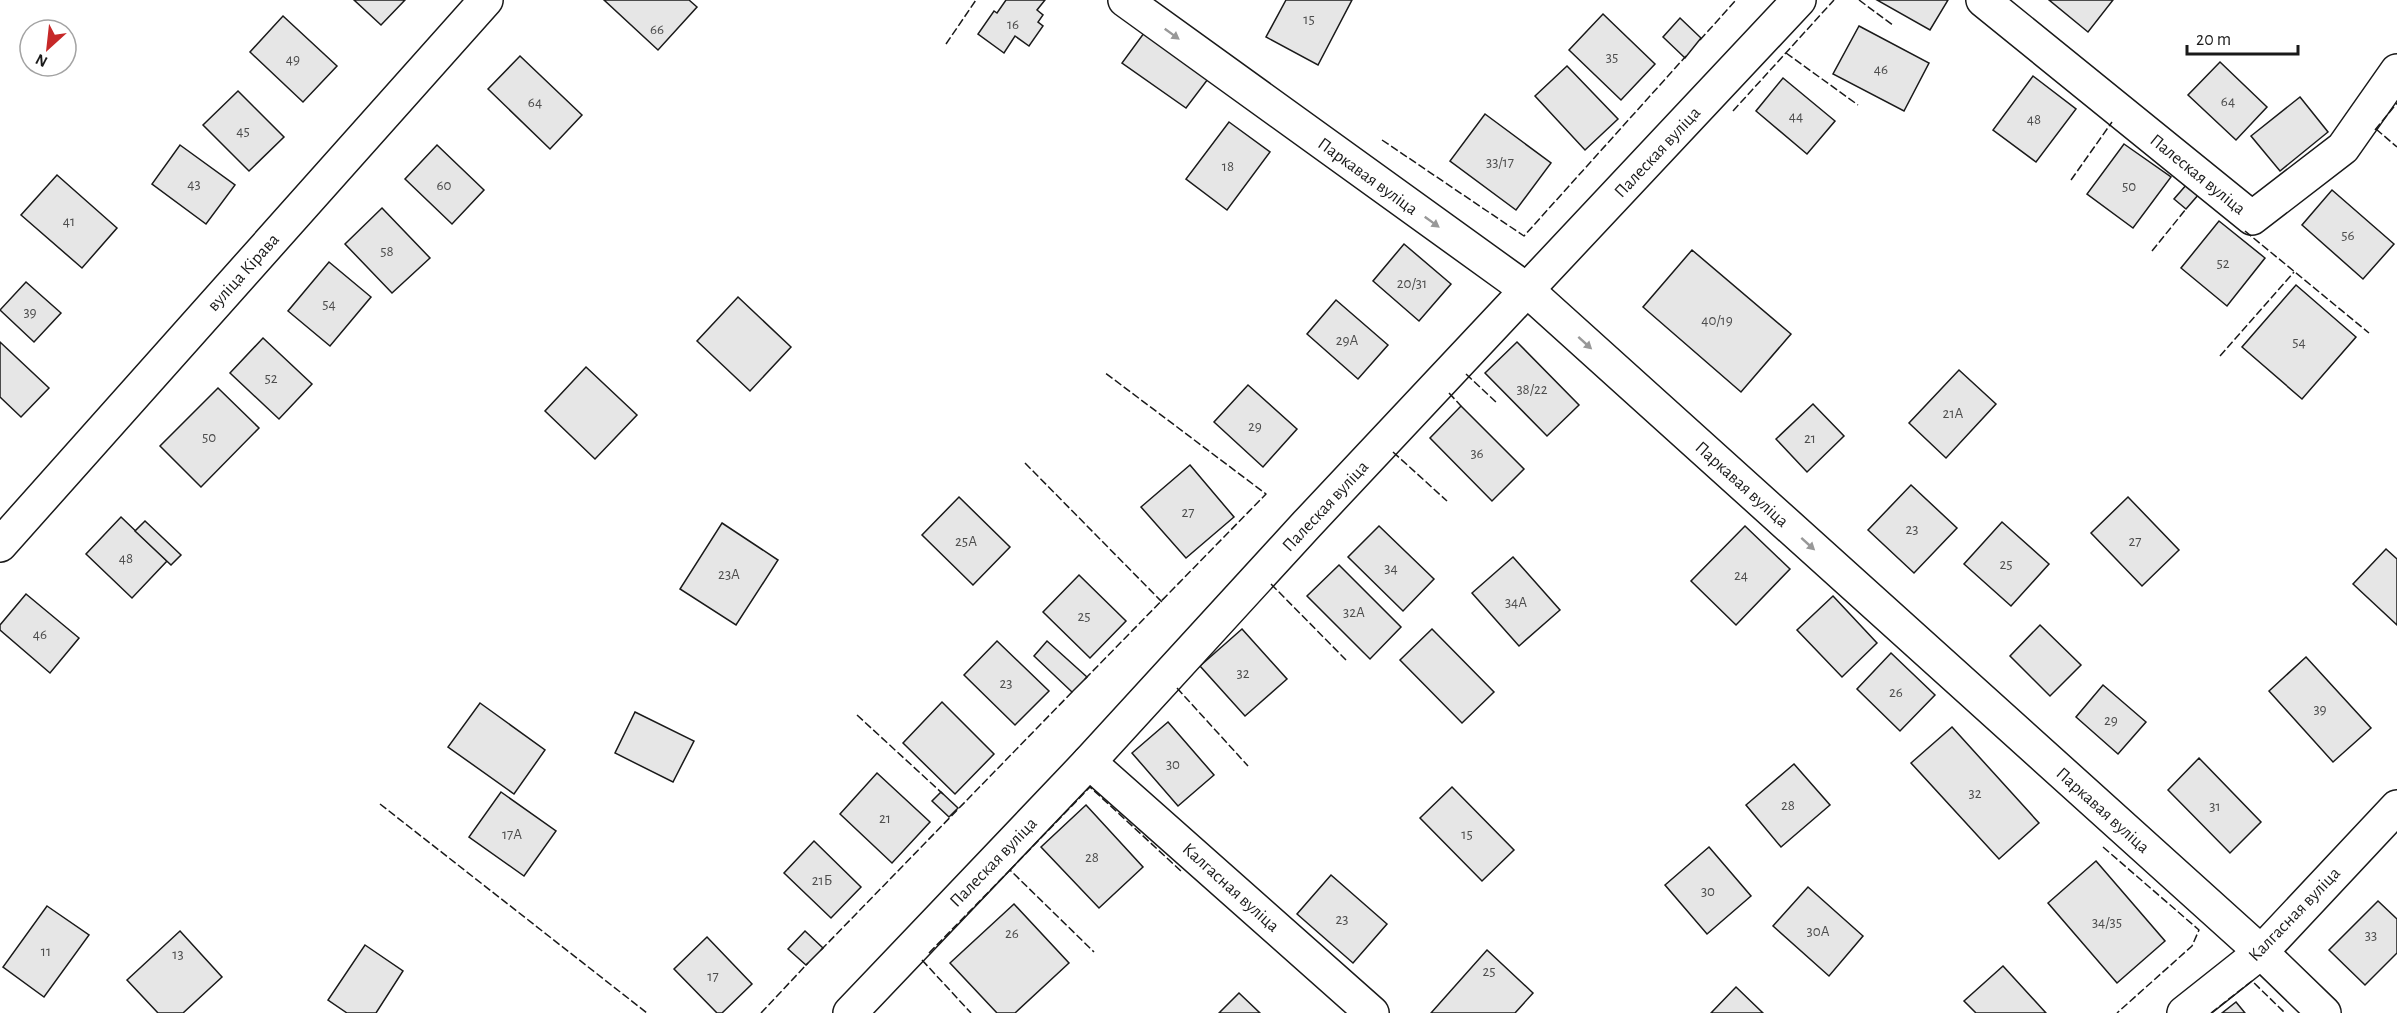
<svg xmlns="http://www.w3.org/2000/svg" width="2397" height="1013" viewBox="0 0 2397 1013" font-family="'Alegreya Sans',sans-serif">
<rect width="100%" height="100%" fill="#fff"/>
<!-- building -->
<g fill="#e6e6e6" stroke="#1a1a1a" stroke-width="1.5">
<polygon points="354,0 405,0 381,25"/>
<polygon points="604,0 689,0 697,7 658,50"/>
<polygon points="1006,0 1045,0 1037,10 1043,15 1038,22 1043,26 1029,46 1015,36 1004,53 978,34 994,11 997,13"/>
<polygon points="1286,0 1352,0 1318,65 1266,37"/>
<polygon points="1877,0 1948,0 1930,30"/>
<polygon points="2049,0 2113,0 2088,32"/>
<polygon points="1603,14 1655,64 1621,100 1569,50"/>
<polygon points="283,16 337,66 303,102 250,52"/>
<polygon points="1680,18 1701,38 1685,58 1663,37"/>
<polygon points="1859,26 1929,63 1904,111 1833,74"/>
<polygon points="1144,33 1208,79 1186,108 1122,63"/>
<polygon points="520,56 582,115 550,149 488,89"/>
<polygon points="2220,62 2267,107 2236,140 2188,95"/>
<polygon points="1567,66 1618,119 1585,150 1535,96"/>
<polygon points="2033,76 2076,109 2036,162 1993,130"/>
<polygon points="1783,78 1835,121 1807,154 1756,111"/>
<polygon points="238,91 284,137 249,171 203,125"/>
<polygon points="2300,97 2328,132 2280,171 2251,136"/>
<polygon points="1485,114 1551,163 1516,210 1450,161"/>
<polygon points="1229,122 1270,152 1227,210 1186,179"/>
<polygon points="2124,144 2171,177 2133,228 2087,194"/>
<polygon points="180,145 235,185 206,224 152,184"/>
<polygon points="437,145 484,190 452,224 405,179"/>
<polygon points="57,175 117,228 82,268 21,215"/>
<polygon points="2187,184 2199,194 2186,209 2174,199"/>
<polygon points="2332,190 2394,244 2363,279 2302,225"/>
<polygon points="382,208 430,258 392,293 345,244"/>
<polygon points="2219,221 2265,258 2227,306 2181,268"/>
<polygon points="1404,244 1451,284 1419,321 1373,281"/>
<polygon points="1692,250 1791,334 1741,392 1643,307"/>
<polygon points="329,262 371,297 330,346 288,311"/>
<polygon points="26,282 61,313 34,342 0,310"/>
<polygon points="2296,285 2356,337 2302,399 2242,347"/>
<polygon points="738,297 791,347 750,391 697,341"/>
<polygon points="1336,300 1388,345 1358,379 1307,334"/>
<polygon points="263,338 312,384 279,419 230,373"/>
<polygon points="0,342 49,388 21,417 0,397"/>
<polygon points="1517,342 1579,405 1547,436 1485,373"/>
<polygon points="586,367 637,415 595,459 545,411"/>
<polygon points="1959,370 1996,404 1946,458 1909,423"/>
<polygon points="1248,385 1297,429 1263,467 1214,422"/>
<polygon points="218,388 259,428 201,487 160,446"/>
<polygon points="1813,404 1844,436 1807,472 1776,439"/>
<polygon points="1461,406 1524,469 1492,501 1430,438"/>
<polygon points="1190,465 1234,517 1186,558 1141,507"/>
<polygon points="1911,485 1957,528 1914,573 1868,530"/>
<polygon points="959,497 1010,547 973,585 922,535"/>
<polygon points="2128,497 2179,550 2142,586 2091,533"/>
<polygon points="121,517 167,561 132,598 86,554"/>
<polygon points="145,521 181,555 171,565 135,531"/>
<polygon points="2002,522 2049,564 2011,606 1964,564"/>
<polygon points="722,523 778,560 736,625 680,589"/>
<polygon points="1379,526 1434,579 1403,611 1348,557"/>
<polygon points="1745,526 1790,569 1736,625 1691,581"/>
<polygon points="2386,549 2397,559 2397,625 2353,584"/>
<polygon points="1513,557 1560,610 1519,646 1472,593"/>
<polygon points="1339,565 1401,627 1370,659 1307,596"/>
<polygon points="1079,575 1126,621 1090,658 1043,612"/>
<polygon points="26,594 79,638 50,673 0,630 0,625"/>
<polygon points="1833,596 1877,643 1842,677 1797,630"/>
<polygon points="2040,625 2081,665 2050,696 2010,656"/>
<polygon points="1242,629 1287,679 1245,716 1200,666"/>
<polygon points="1432,629 1494,692 1462,723 1400,660"/>
<polygon points="997,641 1049,691 1015,725 964,675"/>
<polygon points="1047,641 1087,677 1072,692 1034,656"/>
<polygon points="1891,653 1935,695 1900,731 1857,689"/>
<polygon points="2306,657 2371,728 2333,762 2269,691"/>
<polygon points="2103,685 2146,722 2118,754 2076,717"/>
<polygon points="942,702 994,754 955,794 903,743"/>
<polygon points="480,703 545,750 514,794 448,747"/>
<polygon points="635,712 694,741 673,782 615,753"/>
<polygon points="1168,722 1214,775 1178,806 1132,753"/>
<polygon points="1952,727 2039,823 1999,859 1911,763"/>
<polygon points="2199,758 2261,822 2230,853 2168,790"/>
<polygon points="1794,764 1830,805 1781,847 1746,805"/>
<polygon points="877,773 930,822 892,863 840,814"/>
<polygon points="1452,787 1514,850 1482,881 1420,818"/>
<polygon points="501,792 556,831 524,876 469,837"/>
<polygon points="941,792 958,808 949,817 932,801"/>
<polygon points="1086,805 1143,867 1099,908 1041,847"/>
<polygon points="814,841 861,887 831,918 784,873"/>
<polygon points="1709,847 1751,896 1707,934 1665,885"/>
<polygon points="2096,861 2165,941 2117,983 2048,903"/>
<polygon points="1331,875 1387,924 1353,963 1297,914"/>
<polygon points="1808,887 1863,936 1829,976 1773,926"/>
<polygon points="2378,901 2397,919 2397,953 2365,985 2329,950"/>
<polygon points="1014,904 1069,963 1015,1013 997,1013 950,963"/>
<polygon points="47,906 89,935 44,997 3,967"/>
<polygon points="180,931 222,977 183,1013 158,1013 127,980"/>
<polygon points="805,931 823,948 806,965 788,949"/>
<polygon points="707,937 752,984 722,1013 717,1013 674,969"/>
<polygon points="365,945 403,971 376,1013 347,1013 328,1000"/>
<polygon points="1487,950 1533,993 1515,1013 1431,1013"/>
<polygon points="2003,966 2046,1013 1976,1013 1964,1001"/>
<polygon points="1736,987 1763,1013 1711,1013"/>
<polygon points="1239,993 1260,1013 1219,1013"/>
<polygon points="2236,1002 2245,1013 2222,1013"/>
</g>
<g fill="none" stroke-linecap="round" stroke-linejoin="round">
<!-- minor casing -->
<g stroke="#1a1a1a" stroke-width="36">
<g id="minor">
<polyline points="1983,0 2252,218 2343,148 2397,71"/>
<polyline points="1089,762 1372,1013"/>
<polyline points="850,1013 1089,762 1307,524 1799,0"/>
<polyline points="2184,1013 2261,952 2397,807"/>
</g>
</g>
<!-- secondary casing -->
<g stroke="#1a1a1a" stroke-width="36">
<polyline id="secondary" points="0,545 486,0"/>
</g>
<!-- primary casing -->
<g stroke="#1a1a1a" stroke-width="36">
<polyline id="primary" points="1125,0 1527,290 2261,952 2324,1013"/>
</g>
<!-- minor -->
<use href="#minor" stroke="#fff" stroke-width="33"/>
<!-- secondary -->
<use href="#secondary" stroke="#fff" stroke-width="33"/>
<!-- primary -->
<use href="#primary" stroke="#fff" stroke-width="33"/>
<!-- fence -->
<g stroke="#1a1a1a" stroke-width="1.5" stroke-dasharray="8 3" stroke-linecap="butt">
<polyline points="1859,0 1894,26"/>
<polyline points="1700,40 1736,0"/>
<polyline points="946,44 976,0"/>
<polyline points="1786,53 1858,105"/>
<polyline points="1733,111 1834,0"/>
<polyline points="2376,129 2397,147"/>
<polyline points="2375,130 2397,103"/>
<polyline points="1382,140 1524,236 1686,56"/>
<polyline points="2071,180 2112,122"/>
<polyline points="2245,231 2369,333"/>
<polyline points="2152,251 2186,209"/>
<polyline points="2220,356 2294,272"/>
<polyline points="1466,374 1498,404"/>
<polyline points="1449,393 1461,406"/>
<polyline points="1393,452 1447,501"/>
<polyline points="1025,463 1162,602"/>
<polyline points="1271,584 1346,660"/>
<polyline points="1085,679 1266,494 1104,372"/>
<polyline points="1177,688 1248,766"/>
<polyline points="857,715 943,794"/>
<polyline points="380,804 647,1013"/>
<polyline points="2103,847 2199,930 2192,946 2117,1013"/>
<polyline points="1010,870 1090,787 1182,872"/>
<polyline points="821,950 1074,690"/>
<polyline points="929,953 1010,870 1094,952"/>
<polyline points="922,960 971,1013"/>
<polyline points="761,1013 808,963"/>
<polyline points="2211,1013 2252,981 2285,1013"/>
</g>
</g>
<!-- one-way arrows -->
<defs><path id="oneway-solid" d="M-6-.8H1V-3.2L6.5 0L1 3.2V.8H-6Z" transform="scale(1.5)"/></defs>
<g fill="#989898">
<use href="#oneway-solid" transform="translate(1172 34) rotate(36)"/>
<use href="#oneway-solid" transform="translate(1432 222) rotate(36)"/>
<use href="#oneway-solid" transform="translate(1585 343) rotate(42)"/>
<use href="#oneway-solid" transform="translate(1808 544) rotate(42)"/>
</g>
<g text-anchor="middle" stroke-width="4.5" stroke-linejoin="round" paint-order="stroke">
<!-- number labels -->
<g font-size="15" fill="#4d4d4d">
<text x="1309" y="24">15</text>
<text x="1013" y="29">16</text>
<text x="657" y="34">66</text>
<text x="1612" y="62">35</text>
<text x="293" y="64">49</text>
<text x="1881" y="74">46</text>
<text x="2228" y="106">64</text>
<text x="535" y="107">64</text>
<text x="1796" y="121">44</text>
<text x="2034" y="124">48</text>
<text x="243" y="136">45</text>
<text x="1500" y="167">33/17</text>
<text x="1228" y="171">18</text>
<text x="194" y="189">43</text>
<text x="444" y="190">60</text>
<text x="2129" y="191">50</text>
<text x="69" y="226">41</text>
<text x="2348" y="240">56</text>
<text x="387" y="256">58</text>
<text x="2223" y="268">52</text>
<text x="1412" y="288">20/31</text>
<text x="329" y="309">54</text>
<text x="30" y="317">39</text>
<text x="1717" y="325">40/19</text>
<text x="1347" y="345">29А</text>
<text x="2299" y="347">54</text>
<text x="271" y="383">52</text>
<text x="1532" y="394">38/22</text>
<text x="1953" y="418">21А</text>
<text x="1255" y="431">29</text>
<text x="209" y="442">50</text>
<text x="1810" y="443">21</text>
<text x="1477" y="458">36</text>
<text x="1188" y="517">27</text>
<text x="1912" y="534">23</text>
<text x="966" y="546">25А</text>
<text x="2135" y="546">27</text>
<text x="126" y="563">48</text>
<text x="2006" y="569">25</text>
<text x="1391" y="573">34</text>
<text x="729" y="579">23А</text>
<text x="1741" y="580">24</text>
<text x="1516" y="607">34А</text>
<text x="1354" y="617">32А</text>
<text x="1084" y="621">25</text>
<text x="40" y="639">46</text>
<text x="1243" y="678">32</text>
<text x="1006" y="688">23</text>
<text x="1896" y="697">26</text>
<text x="2320" y="714">39</text>
<text x="2111" y="725">29</text>
<text x="1173" y="769">30</text>
<text x="1975" y="798">32</text>
<text x="1788" y="810">28</text>
<text x="2215" y="811">31</text>
<text x="885" y="823">21</text>
<text x="512" y="839">17А</text>
<text x="1467" y="839">15</text>
<text x="1092" y="862">28</text>
<text x="822" y="885">21Б</text>
<text x="1708" y="896">30</text>
<text x="1342" y="924">23</text>
<text x="2107" y="927">34/35</text>
<text x="1818" y="936">30А</text>
<text x="1012" y="938">26</text>
<text x="2371" y="940">33</text>
<text x="46" y="956">11</text>
<text x="178" y="959">13</text>
<text x="1489" y="976">25</text>
<text x="713" y="981">17</text>
</g>
<!-- street labels -->
<g font-size="18" fill="#1a1a1a" stroke="#fff">
<text transform="translate(1657 152) rotate(-47)" y="6">Палеская вуліца</text>
<text transform="translate(2198 174) rotate(39)" y="6">Палеская вуліца</text>
<text transform="translate(1368 176) rotate(36)" y="6">Паркавая вуліца</text>
<text transform="translate(243 272) rotate(-48)" y="6">вуліца Кірава</text>
<text transform="translate(1742 484) rotate(42)" y="6">Паркавая вуліца</text>
<text transform="translate(1325 506) rotate(-47)" y="6">Палеская вуліца</text>
<text transform="translate(2103 810) rotate(42)" y="6">Паркавая вуліца</text>
<text transform="translate(993 862) rotate(-46)" y="6">Палеская вуліца</text>
<text transform="translate(1231 887) rotate(42)" y="6">Калгасная вуліца</text>
<text transform="translate(2294 914) rotate(-46)" y="6">Калгасная вуліца</text>
</g>
</g>
<!-- north arrow -->
<g transform="translate(48 48) rotate(207)"><circle r="28" fill="#ffffff" stroke="#a3a3a3" stroke-width="1.5"/>
<path d="M0-4.5L10 22L0 15L-10 22Z" fill="#c62828"/>
<text y="-9" font-size="16" font-weight="bold" text-anchor="middle" fill="#1a1a1a">N</text>
</g>
<!-- scale -->
<path d="M2187 45v9h111v-9" fill="none" stroke="#1a1a1a" stroke-width="3"/>
<text x="2196" y="45" font-size="18" fill="#1a1a1a" stroke="#ffffff" stroke-width="4.5" paint-order="stroke">20 m</text>
</svg>
